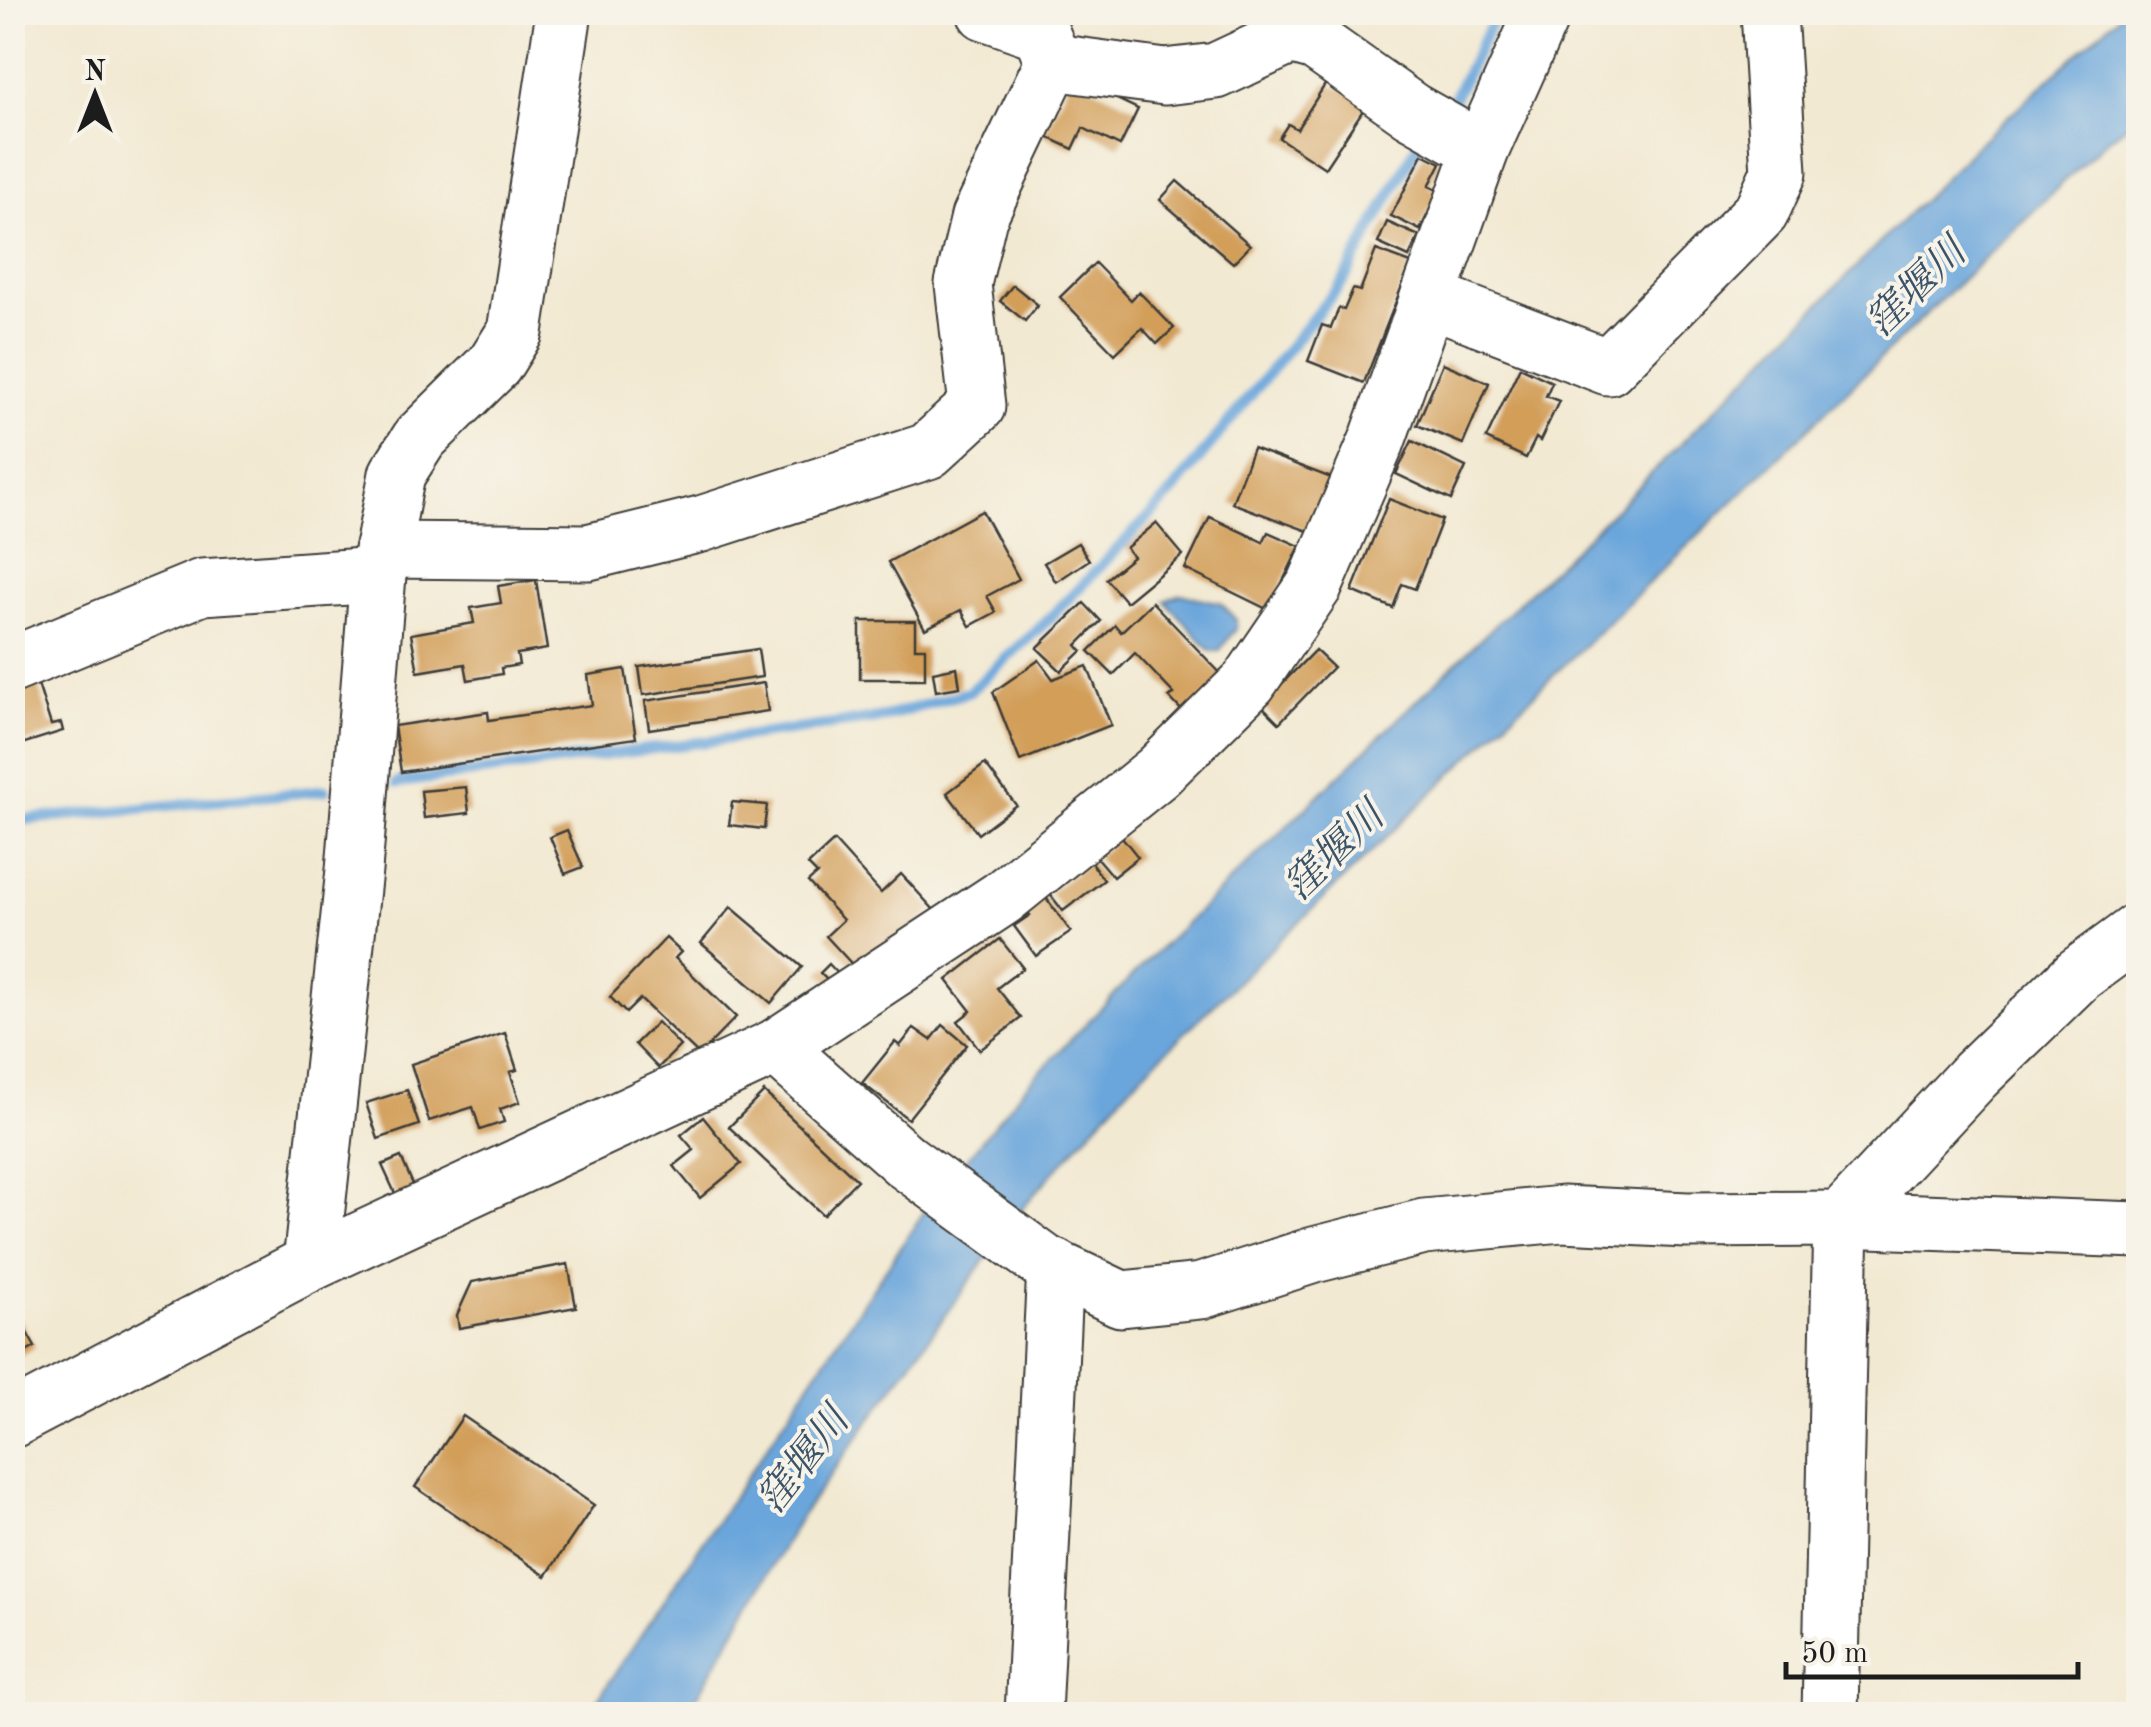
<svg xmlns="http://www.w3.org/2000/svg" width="2151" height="1727" viewBox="0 0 2151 1727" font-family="'Old Standard TT','Noto Serif JP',serif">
<rect width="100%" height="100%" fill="#f7f3e8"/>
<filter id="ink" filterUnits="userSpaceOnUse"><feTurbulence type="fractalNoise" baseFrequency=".01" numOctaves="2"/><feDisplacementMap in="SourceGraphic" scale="20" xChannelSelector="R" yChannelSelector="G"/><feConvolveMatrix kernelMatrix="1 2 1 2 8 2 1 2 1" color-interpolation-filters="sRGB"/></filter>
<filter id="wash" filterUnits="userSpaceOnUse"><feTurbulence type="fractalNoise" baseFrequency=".0048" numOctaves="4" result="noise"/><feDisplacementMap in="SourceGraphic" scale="40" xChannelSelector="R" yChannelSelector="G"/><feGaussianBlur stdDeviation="2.25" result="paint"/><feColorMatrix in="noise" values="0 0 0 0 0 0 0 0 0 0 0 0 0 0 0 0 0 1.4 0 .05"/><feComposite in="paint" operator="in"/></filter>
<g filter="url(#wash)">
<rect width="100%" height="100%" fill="#f2e9d2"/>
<!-- water -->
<g fill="#6aa6db" stroke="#43617c" stroke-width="2.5">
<polygon points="2122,13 2138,13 2138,117 2103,144 1920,320 1132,1084 1023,1207 801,1516 687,1714 588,1714 924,1212 1023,1089 1150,958 1629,496 1980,142"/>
<polygon points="1180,594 1221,603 1236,620 1236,628 1219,651 1211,651 1165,601"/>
</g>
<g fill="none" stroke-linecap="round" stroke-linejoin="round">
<!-- stream -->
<g stroke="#6aa6db" stroke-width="11">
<polyline points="1451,104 1497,12"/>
<polyline points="397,783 881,718 969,692 1045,623 1170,495 1344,280 1418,144"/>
<polyline points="12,821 325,790"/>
</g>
</g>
<g id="blocks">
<!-- building -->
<g fill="#d29e59">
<polygon points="1071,77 1138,109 1120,146 1083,128 1073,149 1043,135"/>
<polygon points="1326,83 1371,98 1325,168 1279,138 1288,124 1297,129"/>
<polygon points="1423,154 1441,163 1429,186 1439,191 1420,230 1391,216"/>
<polygon points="1177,181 1250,245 1233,263 1160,200"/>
<polygon points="1387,222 1419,236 1409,257 1378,243"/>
<polygon points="1376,250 1411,263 1364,383 1308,361 1322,325 1331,328 1339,308 1344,310 1353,289 1360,291"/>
<polygon points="1095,263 1131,300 1139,292 1174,328 1157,344 1142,328 1115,354 1060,297"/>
<polygon points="1013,285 1038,305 1025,321 1000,301"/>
<polygon points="1443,363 1489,383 1463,444 1417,425"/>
<polygon points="1520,367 1552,382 1546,396 1559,401 1540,441 1536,438 1526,458 1486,439"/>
<polygon points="1412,441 1466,467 1451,500 1396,474"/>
<polygon points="1253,448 1334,479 1313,533 1232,503"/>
<polygon points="1389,499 1442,520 1415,589 1402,584 1393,608 1352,591"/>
<polygon points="982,511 1019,579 987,596 996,612 970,626 961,610 925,629 888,562"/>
<polygon points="1210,517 1263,542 1268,532 1300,546 1269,610 1185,569"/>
<polygon points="1156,523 1183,555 1126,602 1106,579 1133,557 1126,548"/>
<polygon points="1078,543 1089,560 1056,582 1044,563"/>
<polygon points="536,580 547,649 517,654 519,665 501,668 502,674 468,680 465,664 418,672 411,634 474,623 471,608 501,603 498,586"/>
<polygon points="1152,602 1224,677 1186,715 1169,697 1174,694 1135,653 1113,675 1089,651 1115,625 1121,632"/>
<polygon points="1084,603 1101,621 1077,645 1082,651 1061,671 1037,648"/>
<polygon points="860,621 915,621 915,648 925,648 925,679 860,679"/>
<polygon points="758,649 762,677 643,695 639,667"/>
<polygon points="1315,650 1333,667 1279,723 1261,705"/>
<polygon points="1039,660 1053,679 1087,666 1111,725 1020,761 993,692"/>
<polygon points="957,667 960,687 936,691 933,672"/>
<polygon points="625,669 636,738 401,772 394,726 488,712 489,720 592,705 588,675"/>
<polygon points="36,678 51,725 61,723 63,731 15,746 21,764 12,766 12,685"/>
<polygon points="764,683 768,711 649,729 645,701"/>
<polygon points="985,764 1016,805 978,834 947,793"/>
<polygon points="466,787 469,813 424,818 421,791"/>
<polygon points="732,802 767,805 764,829 729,825"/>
<polygon points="567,830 583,867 565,874 550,837"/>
<polygon points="1122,837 1138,857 1113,877 1096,857"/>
<polygon points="834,841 881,893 901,874 934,910 862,975 826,936 843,920 808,882 817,874 808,865"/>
<polygon points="1090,861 1104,880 1063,911 1049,893"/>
<polygon points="1044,895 1071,932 1036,956 1014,926 1030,915 1025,909"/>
<polygon points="731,907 802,967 771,1003 701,943"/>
<polygon points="666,938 681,952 675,958 736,1017 699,1055 640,999 626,1013 610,997"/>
<polygon points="1000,939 1023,968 997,988 1021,1018 980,1050 958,1021 971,1011 947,980"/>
<polygon points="829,964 844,980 836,989 820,973"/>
<polygon points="657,1022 680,1046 658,1068 635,1044"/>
<polygon points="943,1025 967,1045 908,1119 862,1083 895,1042 900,1046 914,1028 931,1040"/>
<polygon points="505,1033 517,1070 510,1072 520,1102 500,1109 504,1122 480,1130 473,1107 429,1121 411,1064"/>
<polygon points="407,1090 419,1125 378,1139 366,1103"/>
<polygon points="764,1092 857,1180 823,1215 729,1127"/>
<polygon points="703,1117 741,1164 700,1198 674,1166 694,1150 681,1135"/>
<polygon points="401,1157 418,1196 400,1204 382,1165"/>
<polygon points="568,1264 576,1307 459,1328 457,1315 472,1282"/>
<polygon points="12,1306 35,1347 12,1360"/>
<polygon points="463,1416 594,1505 546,1576 415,1487"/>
</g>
</g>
</g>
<g filter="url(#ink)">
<use href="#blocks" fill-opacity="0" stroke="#3c3b37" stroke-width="2.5"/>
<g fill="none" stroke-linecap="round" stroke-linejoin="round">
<!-- minor casing -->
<g stroke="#3c3b37" stroke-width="59">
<g id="minor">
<polyline points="1053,62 1165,77 1216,71 1291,36 1316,43 1412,111 1481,150"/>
<polyline points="1428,298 1608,367 1761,212 1779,172 1769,12"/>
<polyline points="382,550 588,552 701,524 928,451 977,406 963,284 979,217 1053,62 1041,32 985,12"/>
<polyline points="12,665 202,587 378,575"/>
<polyline points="776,1047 905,1161 1045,1263 1121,1299 1201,1291 1314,1255 1424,1227 1562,1214 1687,1220 1841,1219 2138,1230"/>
<polyline points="311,1263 354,870 378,575 397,474 420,438 495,364 515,332 564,12"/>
<polyline points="12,1420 311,1263 776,1047 1002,898 1158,772 1249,682 1315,585 1377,441 1481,150 1543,12"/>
<polyline points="1033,1714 1055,1267"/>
<polyline points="1830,1714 1841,1219 1975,1075 2078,975 2138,931"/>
</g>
</g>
<!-- minor -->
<use href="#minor" stroke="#fff" stroke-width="55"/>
</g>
</g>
<g text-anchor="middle" stroke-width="8" stroke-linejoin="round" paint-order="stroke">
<!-- water labels -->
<g font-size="40" font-style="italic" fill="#3b5368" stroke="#f7f3e8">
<text transform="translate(1915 286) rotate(-44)" y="14">窪堰川</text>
<text transform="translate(1333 850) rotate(-44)" y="14">窪堰川</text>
<text transform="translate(802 1459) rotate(-52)" y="14">窪堰川</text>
</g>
</g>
<!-- margin -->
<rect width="2151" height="1727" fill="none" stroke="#f7f3e8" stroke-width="50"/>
<!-- north arrow -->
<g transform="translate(95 95)" stroke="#f7f3e8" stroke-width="8" paint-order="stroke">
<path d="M0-8L18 38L0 25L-18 38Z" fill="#1c1c1c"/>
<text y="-15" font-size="28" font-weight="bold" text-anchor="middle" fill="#1c1c1c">N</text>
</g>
<!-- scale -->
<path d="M1786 1662v15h292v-15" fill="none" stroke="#1c1c1c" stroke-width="5"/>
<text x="1801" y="1662" font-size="30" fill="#1c1c1c" stroke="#f7f3e8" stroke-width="8" paint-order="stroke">50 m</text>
</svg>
